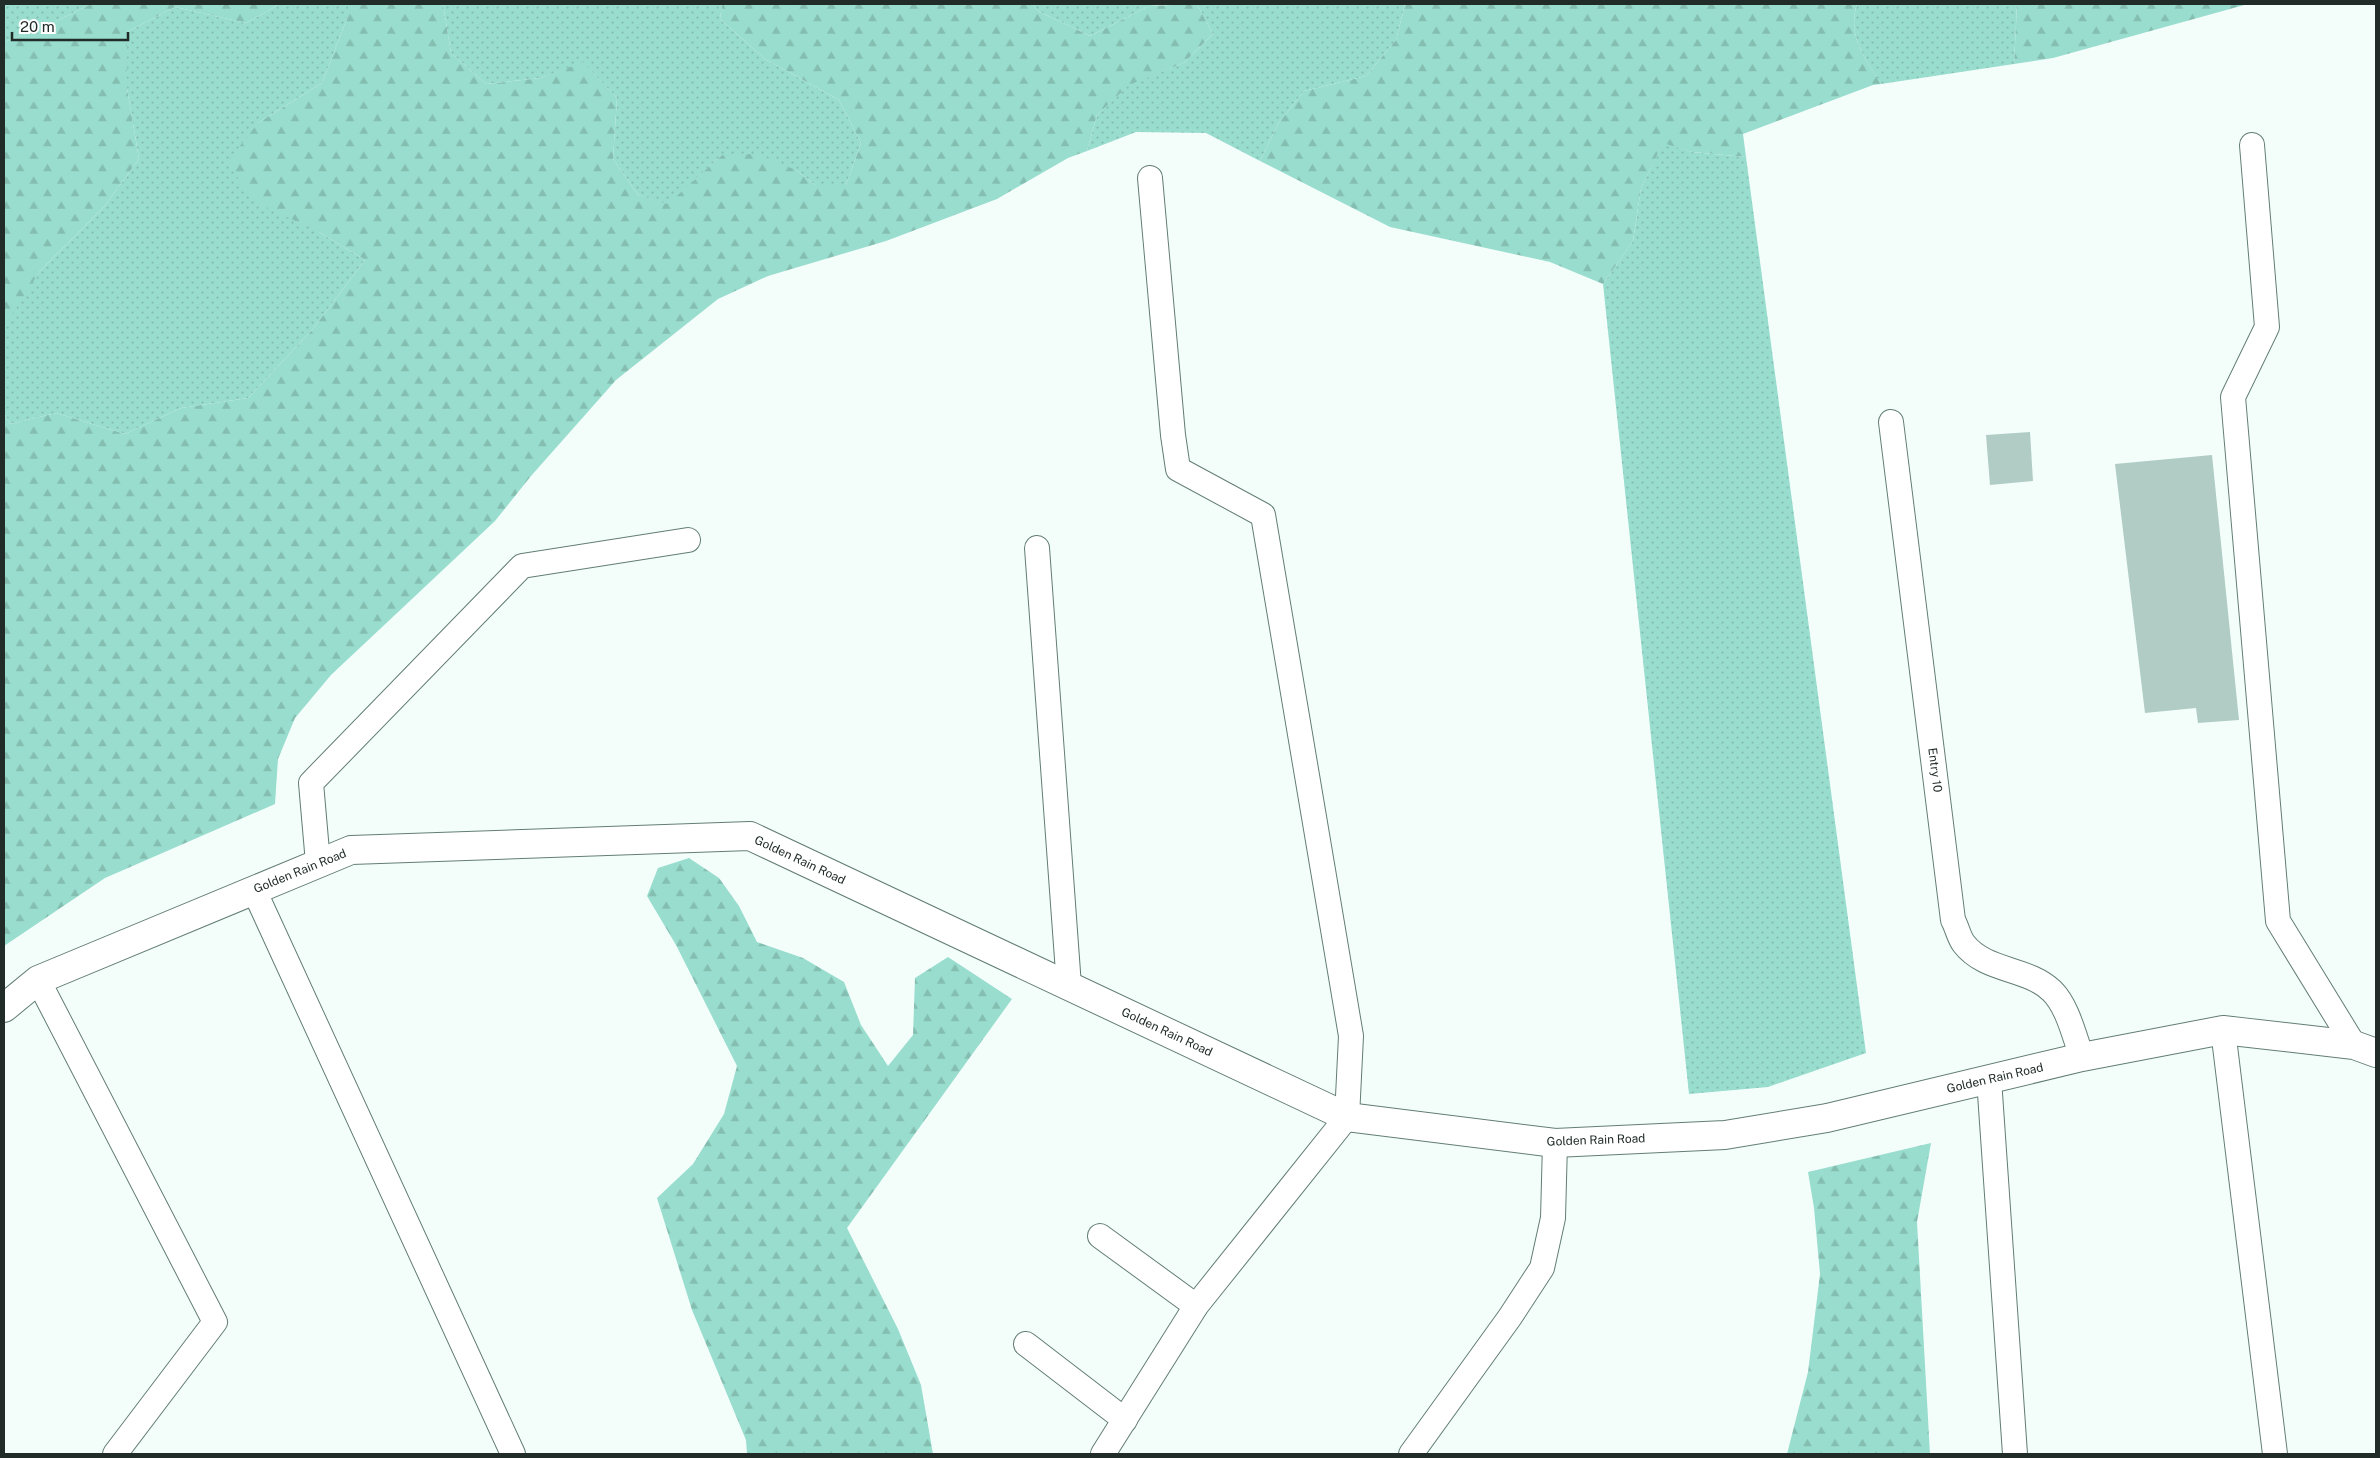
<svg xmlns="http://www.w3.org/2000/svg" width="2380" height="1458" viewBox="0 0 2380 1458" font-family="'Public Sans',sans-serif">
<defs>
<pattern id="grass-dots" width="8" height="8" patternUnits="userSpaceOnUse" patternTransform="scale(1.25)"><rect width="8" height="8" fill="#99ddce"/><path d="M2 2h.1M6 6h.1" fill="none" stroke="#84beb1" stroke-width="1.8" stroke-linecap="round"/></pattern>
<pattern id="forest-firs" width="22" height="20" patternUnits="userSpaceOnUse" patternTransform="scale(1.25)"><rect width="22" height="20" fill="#99ddce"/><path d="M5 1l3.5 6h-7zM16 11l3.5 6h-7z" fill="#84beb1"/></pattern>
</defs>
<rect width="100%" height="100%" fill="#f3fefb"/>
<!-- grass -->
<g fill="url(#grass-dots)">
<polygon points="4,4 91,4 47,26 4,42"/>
<polygon points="280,4 348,4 348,16 322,83 258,123 319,232 365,260 312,330 248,398 181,408 125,434 56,413 10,424 4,413 5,322 40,271 104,207 139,159 127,88 127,32 175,7 246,23"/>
<polygon points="443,4 722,4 720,19 765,59 839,100 861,143 846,185 815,185 796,170 722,155 668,205 638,195 613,159 617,98 583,63 541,78 486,84 451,53"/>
<polygon points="1032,4 1177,4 1149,6 1090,36 1038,11"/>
<polygon points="1197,4 1405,4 1396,40 1366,76 1304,91 1278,124 1260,161 1206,133 1136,132 1087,151 1097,115 1129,84 1184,63 1213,34"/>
<path d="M1857,4h160l-3,60 -133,20c-16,-26 -34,-47 -24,-80z"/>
<polygon points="1663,142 1692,152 1746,157 1866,1053 1768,1087 1689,1094 1603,284 1633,241 1641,188"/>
</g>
<!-- forest -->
<g fill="url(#forest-firs)">
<polygon points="91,4 280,4 246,23 175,7 127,32 127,88 139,159 104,207 40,271 4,327 4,42 47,26"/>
<polygon points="348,4 443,4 451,53 486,84 541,78 583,62 617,98 613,159 638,195 668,204 722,155 756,154 796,170 815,185 846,185 861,143 839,100 765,59 720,19 722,4 1032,4 1038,11 1090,36 1149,6 1197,4 1213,34 1184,63 1129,85 1097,115 1087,151 1068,158 997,199 886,241 768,276 718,299 616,380 531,476 495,521 331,675 295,718 278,759 275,804 105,878 4,946 4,413 10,424 56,413 125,434 181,408 248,398 312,330 365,260 319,232 251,200 228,161 258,123 322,83 348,16"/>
<path d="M1405,4h452c-10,33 8,54 24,80l-8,1 -130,49 3,23 -54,-5 -29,-9 -22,45 -8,53 -30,43 -53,-22 -160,-35 -130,-66 18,-37 26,-33 62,-15 30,-36z"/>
<polygon points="2017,4 2248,4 2053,58 2014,64"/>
<polygon points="689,858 719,878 739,906 757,942 803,958 844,982 861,1025 888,1066 913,1035 915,978 948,957 1012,999 847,1228 898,1329 921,1385 933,1454 747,1454 746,1440 692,1310 657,1198 693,1164 724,1114 737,1066 676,945 647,896 658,868"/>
<polygon points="1931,1143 1917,1222 1930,1454 1787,1454 1808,1372 1820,1274 1814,1208 1808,1172"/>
</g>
<!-- building -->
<g fill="#b0ccc5">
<polygon points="2030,432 2033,481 1990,485 1986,435"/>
<polygon points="2212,455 2239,720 2198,723 2196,708 2145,713 2115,464"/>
</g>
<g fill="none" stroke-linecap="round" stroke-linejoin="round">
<!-- lane casing -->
<g stroke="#637d76" stroke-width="26">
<g id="lane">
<polyline points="2252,145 2267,327 2233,397 2278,921 2354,1045"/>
<path d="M1891,422l62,498c4,7 6,18 11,24 22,28 63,23 88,47 16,16 22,45 30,66"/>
<polyline points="1037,548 1069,986"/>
<polyline points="318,863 311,783 522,566 688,540"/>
<polyline points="254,890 513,1454"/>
<polyline points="38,980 215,1322 115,1454"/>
<polyline points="2223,1030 2275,1454"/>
<polyline points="1989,1079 2015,1454"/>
<polyline points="1100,1236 1196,1306"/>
<polyline points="1026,1344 1125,1420"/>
<polyline points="1103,1454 1196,1306 1347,1117 1351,1036 1263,515 1178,469 1173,435 1150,178"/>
<polyline points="1411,1454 1510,1317 1542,1268 1553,1218 1555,1143"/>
</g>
</g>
<!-- street casing -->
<g stroke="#637d76" stroke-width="30">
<polyline id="street" points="4,1008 38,980 351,850 750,836 1347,1117 1555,1143 1725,1135 1827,1118 2082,1057 2223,1030 2354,1045 2376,1053"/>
</g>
<!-- lane -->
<use href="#lane" stroke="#fff" stroke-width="24"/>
<!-- street -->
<use href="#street" stroke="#fff" stroke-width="28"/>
</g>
<g text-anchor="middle" stroke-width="5" stroke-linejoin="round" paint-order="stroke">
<!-- street labels -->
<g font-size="12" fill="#212c29" stroke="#fff">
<text transform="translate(1935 770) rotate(83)" y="4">Entry 10</text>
<text transform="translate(800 860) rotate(25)" y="4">Golden Rain Road</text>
<text transform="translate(300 871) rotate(-22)" y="4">Golden Rain Road</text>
<text transform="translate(1167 1032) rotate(25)" y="4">Golden Rain Road</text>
<text transform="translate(1995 1078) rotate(-13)" y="4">Golden Rain Road</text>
<text transform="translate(1596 1140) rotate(-2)" y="4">Golden Rain Road</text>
</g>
</g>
<!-- border -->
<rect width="2380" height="1458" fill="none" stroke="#212c29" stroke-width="10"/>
<!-- scale -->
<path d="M12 32v8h116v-8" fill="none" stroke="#212c29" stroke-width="2.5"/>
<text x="20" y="32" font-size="15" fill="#212c29" stroke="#ffffff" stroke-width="4" paint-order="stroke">20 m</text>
</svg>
